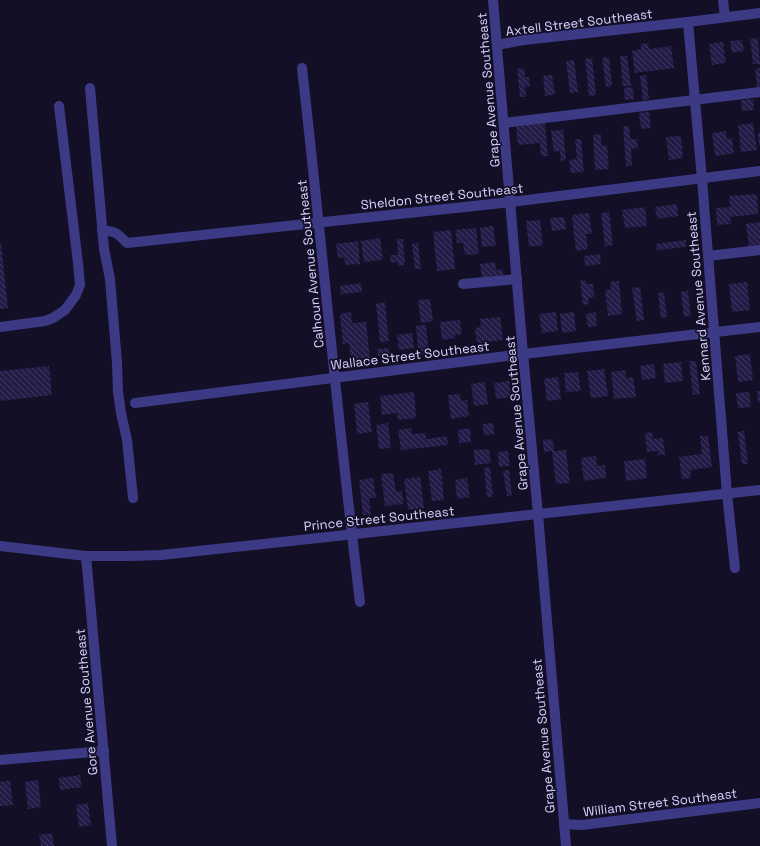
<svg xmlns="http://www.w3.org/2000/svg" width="760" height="846" viewBox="0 0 760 846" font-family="'Space Grotesk',sans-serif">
<defs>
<pattern id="building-back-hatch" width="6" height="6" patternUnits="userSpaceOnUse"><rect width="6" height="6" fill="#241b47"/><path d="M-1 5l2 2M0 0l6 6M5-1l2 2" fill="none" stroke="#433b63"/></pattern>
</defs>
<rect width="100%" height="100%" fill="#130f26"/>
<!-- building -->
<g fill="url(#building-back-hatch)">
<polygon points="758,38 760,64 753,64 750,39"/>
<polygon points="742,40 744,51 732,53 730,41"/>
<polygon points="723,42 726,63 712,65 709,44"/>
<polygon points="648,43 649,49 671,46 674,68 635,73 632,51 641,49 641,44"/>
<polygon points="620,56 627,56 631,86 623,86"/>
<polygon points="609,57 612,86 606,87 602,58"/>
<polygon points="592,58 596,95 589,96 585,59"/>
<polygon points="574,60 578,92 570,93 566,61"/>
<polygon points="524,68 525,77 529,77 530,86 525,87 526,97 520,97 517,69"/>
<polygon points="760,68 760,87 757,88 755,69"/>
<polygon points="552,75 555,94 545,96 543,76"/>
<polygon points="646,75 649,99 643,100 640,76"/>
<polygon points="633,87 634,99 625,100 624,88"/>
<polygon points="753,99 754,110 742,111 741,100"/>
<polygon points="649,112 651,128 641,129 639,113"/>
<polygon points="545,123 548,156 541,156 540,143 518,145 516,126"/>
<polygon points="753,123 757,150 741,152 738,125"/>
<polygon points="623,126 629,126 630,139 637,139 638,148 631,149 632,166 626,166"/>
<polygon points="563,130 566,160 561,161 560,151 554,152 551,131"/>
<polygon points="726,131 727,139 732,138 734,153 715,156 712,133"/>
<polygon points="760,132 760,145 759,145 758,133"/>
<polygon points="601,134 601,146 607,145 609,169 595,170 593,135"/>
<polygon points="681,136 683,158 669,160 666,137"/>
<polygon points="575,139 581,139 584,172 571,173 569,160 577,159"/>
<polygon points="757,194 758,214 730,217 731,224 717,225 716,208 730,207 729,196"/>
<polygon points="677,204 678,216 657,219 655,207"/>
<polygon points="645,207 647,226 625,228 622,210"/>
<polygon points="609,212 613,245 605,246 601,213"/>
<polygon points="589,213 592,234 586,234 588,249 576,251 572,215"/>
<polygon points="564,217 566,229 552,231 550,218"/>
<polygon points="540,220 543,245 529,247 526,221"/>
<polygon points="760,222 760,246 749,247 746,224"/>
<polygon points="493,226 496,246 482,247 480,228"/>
<polygon points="476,228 479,254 465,255 463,243 457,243 455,230"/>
<polygon points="451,230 455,269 437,271 433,232"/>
<polygon points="380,238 383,260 364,262 361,241"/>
<polygon points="397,239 403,239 405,265 398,266 397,262 391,263 390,255 398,255"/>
<polygon points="686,240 686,247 657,250 656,244"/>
<polygon points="358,241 360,264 345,265 344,257 338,258 336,244"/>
<polygon points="0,243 1,243 8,308 0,309"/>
<polygon points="418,243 421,269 415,269 412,244"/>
<polygon points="600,254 601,264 585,266 584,256"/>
<polygon points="495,262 496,270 503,269 503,277 482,279 480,264"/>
<polygon points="586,280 586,284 593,284 594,297 588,298 589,304 583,305 580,281"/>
<polygon points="619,281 622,314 608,316 605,290 611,289 610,282"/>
<polygon points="747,282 750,310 732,312 729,284"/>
<polygon points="361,283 362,292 341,294 340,286"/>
<polygon points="640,287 644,320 637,321 632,288"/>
<polygon points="688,291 691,316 684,317 681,292"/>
<polygon points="664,292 667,317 661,318 658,293"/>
<polygon points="430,299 433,321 421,323 418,300"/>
<polygon points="385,302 389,341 380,342 376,304"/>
<polygon points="351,312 352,323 366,322 370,359 351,361 349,343 343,344 340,314"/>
<polygon points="556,312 558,331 542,333 539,314"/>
<polygon points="574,312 576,331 562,333 560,314"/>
<polygon points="596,312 597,326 588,327 586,314"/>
<polygon points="500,317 503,340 477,343 475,328 481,327 480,319"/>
<polygon points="460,320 462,334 455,335 455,338 442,340 440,322"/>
<polygon points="426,325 429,354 422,355 421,348 418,348 416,326"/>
<polygon points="412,333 414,348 399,350 397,335"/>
<polygon points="389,348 390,355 378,356 377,349"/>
<polygon points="750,354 753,380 738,382 735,356"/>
<polygon points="689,361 696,361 700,394 693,395"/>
<polygon points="681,362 683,381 665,383 663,364"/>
<polygon points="654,364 656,378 642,380 640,366"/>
<polygon points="49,366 52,395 0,401 0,371"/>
<polygon points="604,369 608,396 591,398 587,371"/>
<polygon points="625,370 626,378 633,377 636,397 614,399 611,372"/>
<polygon points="578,372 581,391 566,392 564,373"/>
<polygon points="558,377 561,399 547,401 544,379"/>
<polygon points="509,381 511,397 496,399 494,383"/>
<polygon points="485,382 488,404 474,406 471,384"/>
<polygon points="757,391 760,391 760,402 758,402"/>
<polygon points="414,392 416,418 398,420 397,413 382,415 380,396"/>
<polygon points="749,392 751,407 738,408 736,393"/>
<polygon points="460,394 461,401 467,400 469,416 451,419 448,395"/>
<polygon points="368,402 372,432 357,434 354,404"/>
<polygon points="388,423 391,448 379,449 376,425"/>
<polygon points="493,423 494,434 484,435 482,424"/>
<polygon points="411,428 412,434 425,433 426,439 447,436 448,445 401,450 398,430"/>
<polygon points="470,428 471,442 459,443 458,430"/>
<polygon points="744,431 748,464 742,464 738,432"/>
<polygon points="652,432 653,439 663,438 665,455 658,455 658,451 647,452 645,433"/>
<polygon points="700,436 708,436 712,467 690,470 691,478 682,479 679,457 702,454"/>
<polygon points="553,439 554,451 566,450 570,483 556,484 552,451 544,452 543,440"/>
<polygon points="489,449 491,463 475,465 474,450"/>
<polygon points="508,451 510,466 499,467 498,452"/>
<polygon points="596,456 597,466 605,465 606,478 584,481 581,458"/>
<polygon points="645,459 647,478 626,481 624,461"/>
<polygon points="490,467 493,497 487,497 484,468"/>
<polygon points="441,469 444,500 432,501 428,471"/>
<polygon points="509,470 512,496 507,496 503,471"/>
<polygon points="393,473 396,492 402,491 404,504 385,506 381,474"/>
<polygon points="420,477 424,508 408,510 404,479"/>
<polygon points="373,478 376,498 369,498 371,514 363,515 359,480"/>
<polygon points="467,478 470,497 457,499 455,480"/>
<polygon points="80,775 82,787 60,790 59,778"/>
<polygon points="38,780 41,807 28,809 25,782"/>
<polygon points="10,781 13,805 0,806 0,782"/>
<polygon points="88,803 91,825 79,827 76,805"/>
<polygon points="52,833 54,846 41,846 39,835"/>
</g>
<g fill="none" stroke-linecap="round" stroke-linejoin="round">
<!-- minor -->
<g stroke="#3d3a85" stroke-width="10">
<polyline points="493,0 523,354 538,514 566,846"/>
<polyline points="723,0 725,17"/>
<polyline points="688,22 702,179 727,494 735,568"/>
<polyline points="497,45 524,40 688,22 760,13"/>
<path d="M302,68c20,177 36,356 58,534"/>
<polyline points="90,88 104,249 110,279 117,363 118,392 121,413 127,440 133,498"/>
<polyline points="504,123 760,92"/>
<path d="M102,230c15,2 15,3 25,13l384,-41 249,-31"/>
<polyline points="708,256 760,250"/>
<polyline points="463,284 517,279"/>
<polyline points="0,327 45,321 53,318 65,310 76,295 80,285 78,263 59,106"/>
<polyline points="135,403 523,354 760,327"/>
<polyline points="0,546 86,556 130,556 161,555 760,490"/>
<polyline points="86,556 112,846"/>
<polyline points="0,760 104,751"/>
<polyline points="564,824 582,825 760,803"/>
</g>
</g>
<g text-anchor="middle" stroke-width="3.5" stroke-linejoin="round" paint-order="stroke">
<!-- street labels -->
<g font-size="13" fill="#d9d4ff" stroke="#130f26">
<text transform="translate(579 22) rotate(-7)" y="5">Axtell Street Southeast</text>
<text transform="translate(488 90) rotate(-95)" y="5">Grape Avenue Southeast</text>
<text transform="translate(442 196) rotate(-6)" y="5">Sheldon Street Southeast</text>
<text transform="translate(310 264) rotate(-96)" y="5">Calhoun Avenue Southeast</text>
<text transform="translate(698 296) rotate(-95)" y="5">Kennard Avenue Southeast</text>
<text transform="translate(410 355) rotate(-7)" y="5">Wallace Street Southeast</text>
<text transform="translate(516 413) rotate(-95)" y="5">Grape Avenue Southeast</text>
<text transform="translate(379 518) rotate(-6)" y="5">Prince Street Southeast</text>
<text transform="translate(86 702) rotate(-95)" y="5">Gore Avenue Southeast</text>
<text transform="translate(543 736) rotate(-95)" y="5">Grape Avenue Southeast</text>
<text transform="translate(660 802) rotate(-7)" y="5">William Street Southeast</text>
</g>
</g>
</svg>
